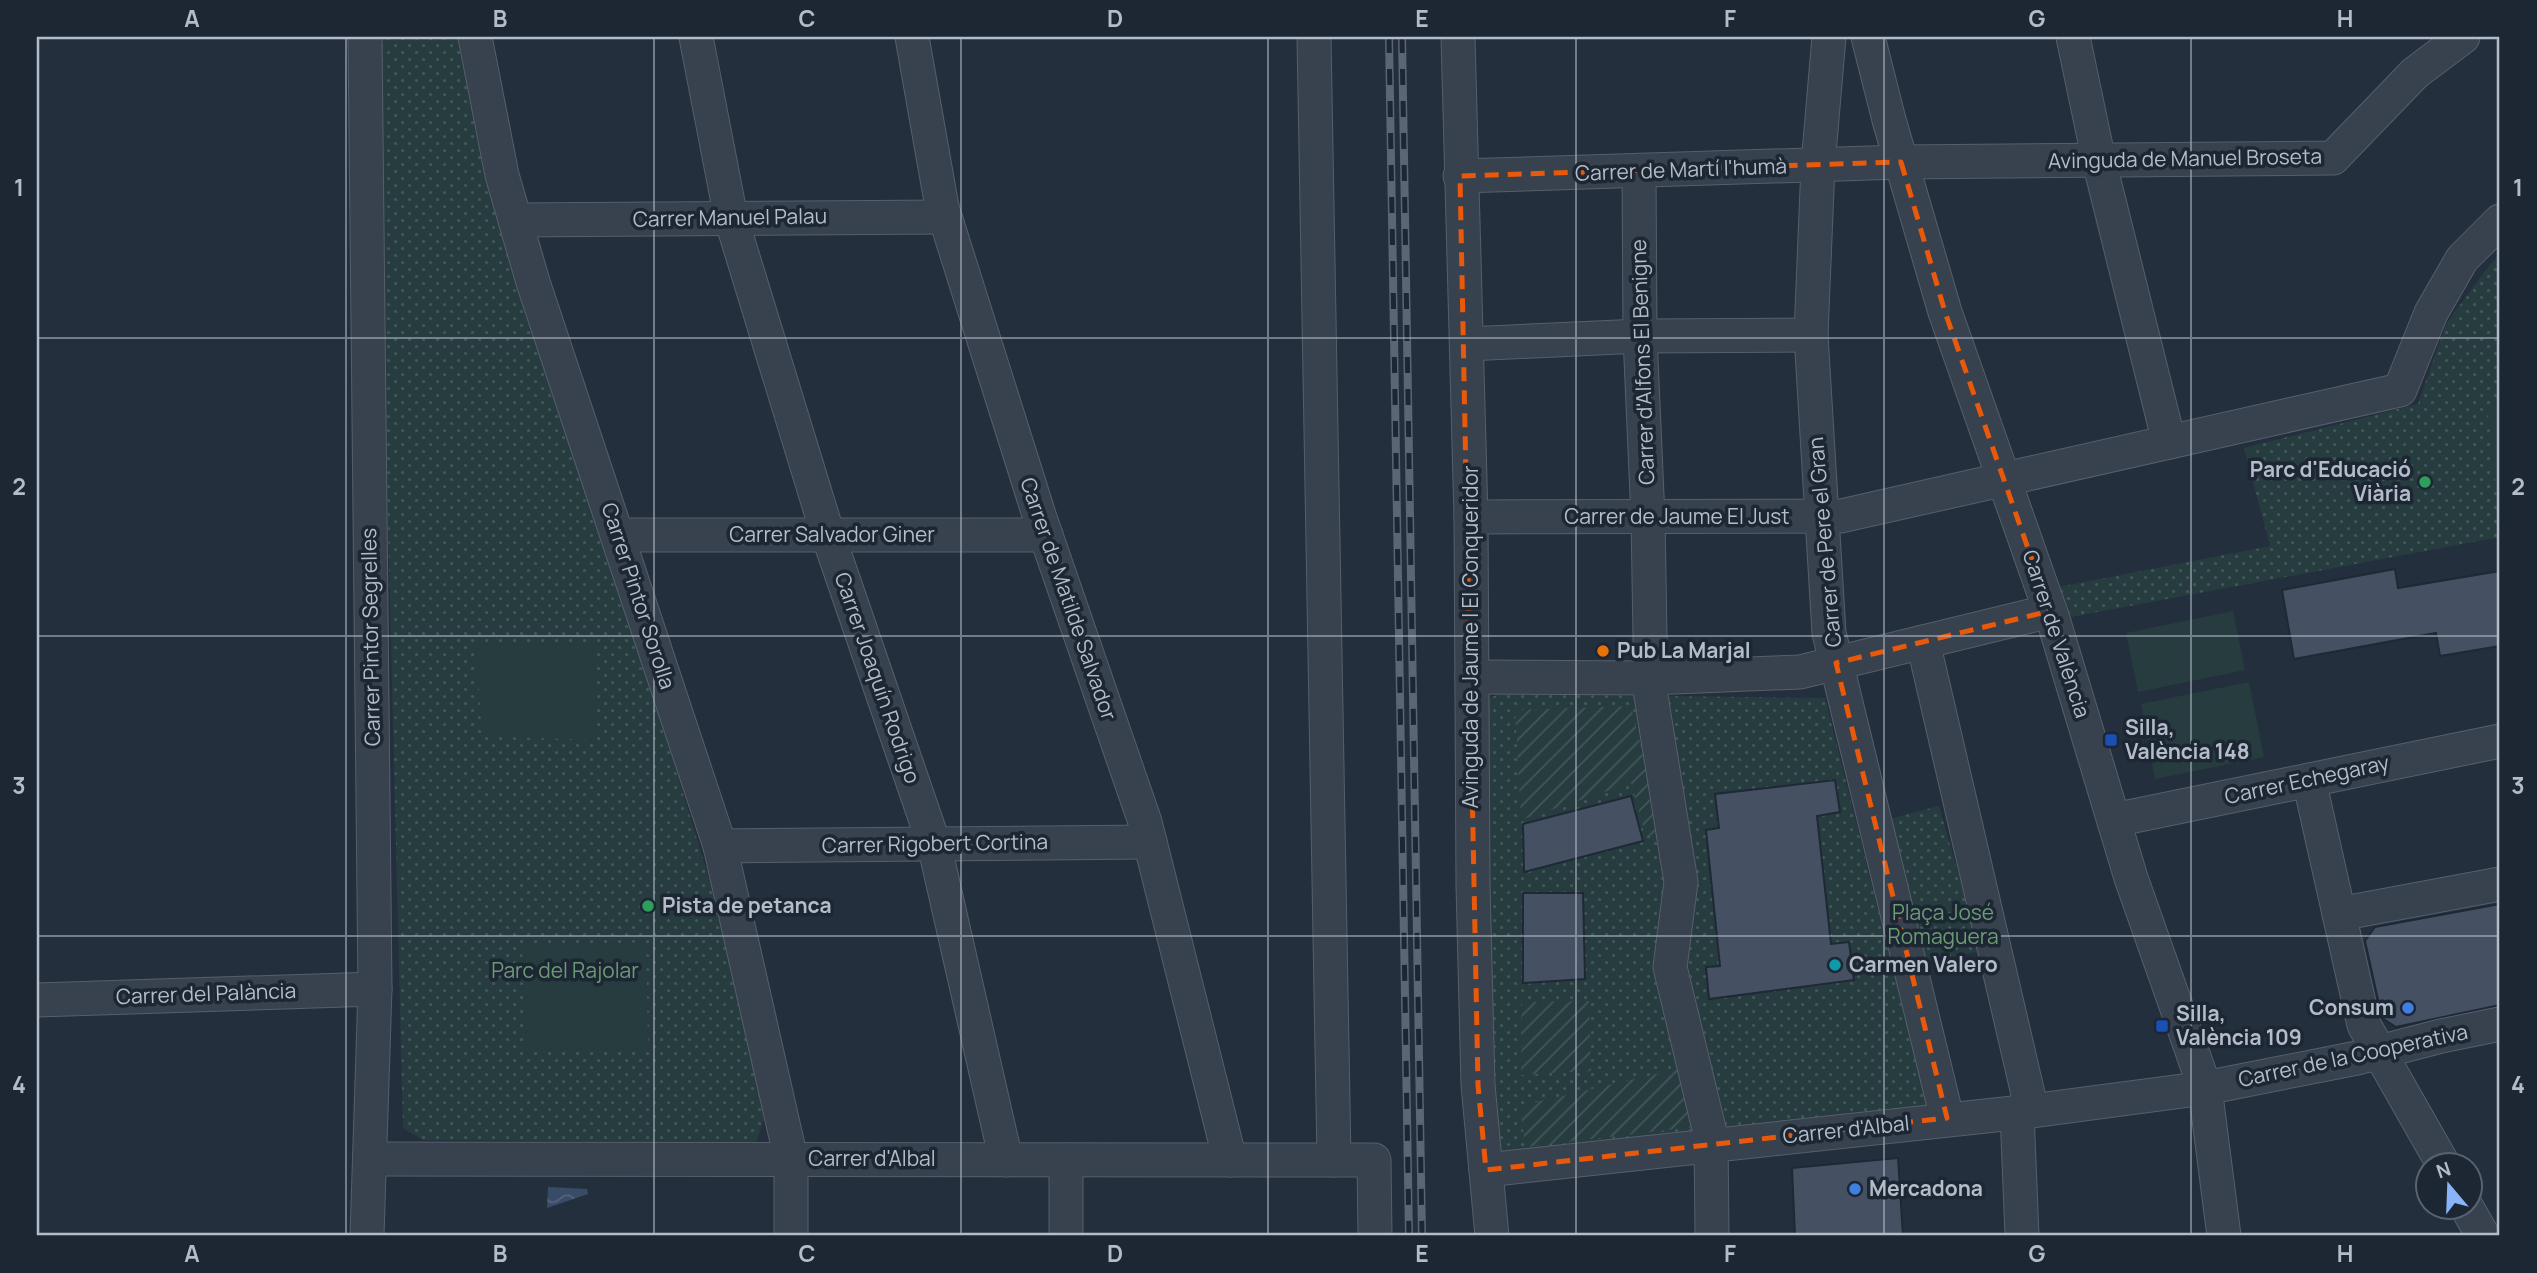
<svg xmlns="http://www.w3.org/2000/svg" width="2537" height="1273" viewBox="0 0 2537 1273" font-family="Manrope,sans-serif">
<defs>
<pattern id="grass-dots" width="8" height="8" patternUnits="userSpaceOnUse" patternTransform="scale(1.75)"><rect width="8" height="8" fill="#263c3f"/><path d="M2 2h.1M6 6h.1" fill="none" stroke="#435659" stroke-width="1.8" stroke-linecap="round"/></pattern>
<pattern id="garden-furrows" width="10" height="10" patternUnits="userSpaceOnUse" patternTransform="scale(1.75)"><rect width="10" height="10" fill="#263c3f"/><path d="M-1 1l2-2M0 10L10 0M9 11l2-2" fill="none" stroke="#435659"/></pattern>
<pattern id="water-waves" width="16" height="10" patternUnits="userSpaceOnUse" patternTransform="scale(1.75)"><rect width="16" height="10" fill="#394c67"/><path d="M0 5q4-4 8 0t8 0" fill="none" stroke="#53647b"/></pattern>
</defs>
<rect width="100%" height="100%" fill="#242f3e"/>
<!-- grass -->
<g fill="url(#grass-dots)">
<polygon points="376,37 465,37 499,222 579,474 641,657 728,940 764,1120 756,1143 423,1140 403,1128"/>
<polygon points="2500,254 2500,537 2071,617 2059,587 2270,546 2244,448 2418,404 2446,324 2488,267"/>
<polygon points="1500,694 1825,698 1930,1118 1495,1161 1483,700"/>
<polygon points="1939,806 1980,951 1923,963 1889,819"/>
</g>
<!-- garden -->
<g fill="url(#garden-furrows)">
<polygon points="1631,706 1662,833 1646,836 1631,783 1521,820 1515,710"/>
<polygon points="1589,1001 1591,1071 1521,1075 1522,1002"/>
<polygon points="1686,1067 1701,1126 1525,1147 1520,1106"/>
</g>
<!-- pitch -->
<g fill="#263c3f">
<polygon points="2500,401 2500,524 2487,405"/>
<polygon points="2233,611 2245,670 2138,692 2126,633"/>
<polygon points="593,645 597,740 482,736 476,646"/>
<polygon points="2249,682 2264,757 2155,779 2141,704"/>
<polygon points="646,942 648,1050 526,1049 522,947"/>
</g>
<!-- water -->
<polygon fill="url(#water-waves)" points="548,1187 587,1189 588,1194 547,1208"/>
<!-- building -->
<g fill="#455162" stroke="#1f2835" stroke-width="2">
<polygon points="2395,569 2398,588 2500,571 2500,646 2440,656 2436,633 2294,659 2282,590"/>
<polygon points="1835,780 1840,812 1817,816 1831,944 1849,942 1854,980 1709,999 1706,967 1720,966 1706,830 1719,828 1715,794"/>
<polygon points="1631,796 1643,841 1524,872 1523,824"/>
<polygon points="1523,893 1583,893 1585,979 1523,983"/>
<polygon points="2500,904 2500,1005 2396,1027 2382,1018 2365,941 2375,927"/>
<polygon points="1898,1158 1903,1236 1795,1236 1792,1168"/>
</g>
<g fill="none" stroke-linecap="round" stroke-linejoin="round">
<!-- minor casing -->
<g stroke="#565f6c" stroke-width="35">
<g id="minor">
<polyline points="365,37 375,989 367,1236"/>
<polyline points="475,37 502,175 533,282 720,846 791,1159 791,1236"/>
<polyline points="696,37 731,218 828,535 934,844 1006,1160"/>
<polyline points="912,37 942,207 1040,518 1145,822 1230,1160"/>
<polyline points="1314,37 1334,1160"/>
<polyline points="1458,37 1471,517 1473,885 1478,1085 1492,1236"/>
<polyline points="1829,37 1818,165 1811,335 1829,633 1947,1118"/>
<polyline points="1868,37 1889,120 1945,312 2053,619 2131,878 2205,1088 2224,1236"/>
<polyline points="2073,37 2099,161 2169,442"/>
<polyline points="1639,172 1640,336 1648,518 1651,696 1681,882 1670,967 1711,1137 1712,1236"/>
<polyline points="1460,176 1901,162 2333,158 2415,73 2463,37"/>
<polyline points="515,220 944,217"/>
<polyline points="1467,344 1640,336 1811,335"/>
<polyline points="1471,517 1841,516 2400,390 2431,313 2462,259 2500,221"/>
<polyline points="618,535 1046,535"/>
<polyline points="1923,642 2032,1111"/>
<polyline points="1472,677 1650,678 1800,672 2050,611"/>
<polyline points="2309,780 2364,1025 2443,1164"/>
<polyline points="2114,820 2500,741"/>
<polyline points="720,846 1150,842"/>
<polyline points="2339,914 2500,884"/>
<polyline points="37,1000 375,989"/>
<polyline points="2017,1112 2022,1236"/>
<polyline points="371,1159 1374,1160 1375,1236"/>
<polyline points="1066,1160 1066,1236"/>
<polyline points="1486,1170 2032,1111 2205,1088 2357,1058 2441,1036 2500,1024"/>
<polyline points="2466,1206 2483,1236"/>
</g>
</g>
<!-- minor -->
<use href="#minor" stroke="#38414e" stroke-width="33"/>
<!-- rail casing -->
<g stroke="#5a6575" stroke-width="8">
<g id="rail">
<polyline points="1389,37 1409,1236"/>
<polyline points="1402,37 1422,1236"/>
</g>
</g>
<!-- rail -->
<use href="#rail" stroke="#1d2633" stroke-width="5" stroke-dasharray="16" stroke-linecap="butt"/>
</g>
<!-- marked area -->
<path fill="none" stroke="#e8590c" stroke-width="5" stroke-dasharray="14 9" stroke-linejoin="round" d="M1901,162l44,150 105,299 -214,52 111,455 -461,52 -8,-85 -18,-909z"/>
<!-- grid -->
<path fill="none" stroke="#b4bcc9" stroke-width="2" stroke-opacity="0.55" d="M346,37v1199M654,37v1199M961,37v1199M1268,37v1199M1576,37v1199M1884,37v1199M2191,37v1199M37,338h2463M37,636h2463M37,936h2463"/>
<!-- markers -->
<g fill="#2e9e5b" stroke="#1d2633" stroke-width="2.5">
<circle cx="2425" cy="482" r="7"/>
<circle cx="648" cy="906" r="7"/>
</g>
<circle fill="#e8710a" stroke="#1d2633" stroke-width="2.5" cx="1603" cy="651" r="7"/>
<g fill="#1a4fb4" stroke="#1d2633" stroke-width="2.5">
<rect x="2104" y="733" width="14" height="14" rx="3.5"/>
<rect x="2155" y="1019" width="14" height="14" rx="3.5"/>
</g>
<circle fill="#0f9aa8" stroke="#1d2633" stroke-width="2.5" cx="1835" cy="965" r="7"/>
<g fill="#3f7fe0" stroke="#1d2633" stroke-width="2.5">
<circle cx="2408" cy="1008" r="7"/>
<circle cx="1855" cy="1189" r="7"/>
</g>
<g text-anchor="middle" stroke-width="7" stroke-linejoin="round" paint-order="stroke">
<!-- street labels -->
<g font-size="21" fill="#b4bcc9" stroke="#1d2633">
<text transform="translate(2185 159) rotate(-1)" y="7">Avinguda de Manuel Broseta</text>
<text transform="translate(1681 170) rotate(-2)" y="7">Carrer de Martí l'humà</text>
<text transform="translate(730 218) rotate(-1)" y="7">Carrer Manuel Palau</text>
<text transform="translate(1643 362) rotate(-92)" y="7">Carrer d'Alfons El Benigne</text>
<text x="1677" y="524">Carrer de Jaume El Just</text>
<text x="832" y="542">Carrer Salvador Giner</text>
<text transform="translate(1825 542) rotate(-95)" y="7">Carrer de Pere el Gran</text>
<text transform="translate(638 596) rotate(72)" y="7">Carrer Pintor Sorolla</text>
<text transform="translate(1068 599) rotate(71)" y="7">Carrer de Matilde Salvador</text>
<text transform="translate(2056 634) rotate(72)" y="7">Carrer de València</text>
<text transform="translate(371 637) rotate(-91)" y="7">Carrer Pintor Segrelles</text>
<text transform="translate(1471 637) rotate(-90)" y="7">Avinguda de Jaume I El Conqueridor</text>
<text transform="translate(877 678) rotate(71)" y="7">Carrer Joaquín Rodrigo</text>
<text transform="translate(2307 780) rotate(-12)" y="7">Carrer Echegaray</text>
<text transform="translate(935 844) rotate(-1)" y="7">Carrer Rigobert Cortina</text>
<text transform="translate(206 994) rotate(-2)" y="7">Carrer del Palància</text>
<text transform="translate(2353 1056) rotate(-12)" y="7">Carrer de la Cooperativa</text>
<text transform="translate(1846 1130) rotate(-6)" y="7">Carrer d'Albal</text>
<text x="872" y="1166">Carrer d'Albal</text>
</g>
<!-- poi labels -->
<g font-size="21" font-weight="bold" fill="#b4bcc9" stroke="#1d2633" text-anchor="start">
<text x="2411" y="477" text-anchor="end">Parc d'Educació<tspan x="2411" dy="24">Viària</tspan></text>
<text x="1617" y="658">Pub La Marjal</text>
<text x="2125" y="735">Silla,<tspan x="2125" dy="24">València 148</tspan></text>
<text x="662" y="913">Pista de petanca</text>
<text x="1849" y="972">Carmen Valero</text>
<text x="2394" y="1015" text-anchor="end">Consum</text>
<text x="2176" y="1021">Silla,<tspan x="2176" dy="24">València 109</tspan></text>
<text x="1869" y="1196">Mercadona</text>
</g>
<!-- park labels -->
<g font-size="21" fill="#6b9a76" stroke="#1d2633">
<text x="1943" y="920">Plaça José<tspan x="1943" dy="24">Romaguera</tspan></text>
<text x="565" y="978">Parc del Rajolar</text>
</g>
</g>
<!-- border -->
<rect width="2537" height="1273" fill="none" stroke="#1d2633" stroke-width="77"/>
<!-- north arrow -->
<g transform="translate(2449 1186) rotate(341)"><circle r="33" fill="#1d2633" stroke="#59626f" stroke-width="2"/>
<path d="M0-5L12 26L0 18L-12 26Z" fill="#8ab4f8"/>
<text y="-10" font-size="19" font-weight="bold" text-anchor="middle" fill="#b4bcc9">N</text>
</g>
<rect x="38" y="38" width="2460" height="1196" fill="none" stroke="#b4bcc9" stroke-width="2.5"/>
<g font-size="23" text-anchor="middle" font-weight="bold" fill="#b4bcc9">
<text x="192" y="27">A</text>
<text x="500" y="27">B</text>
<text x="807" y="27">C</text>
<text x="1115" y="27">D</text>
<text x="1422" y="27">E</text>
<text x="1730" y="27">F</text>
<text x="2037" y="27">G</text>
<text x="2345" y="27">H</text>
<text x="19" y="196">1</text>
<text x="2518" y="196">1</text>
<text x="19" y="495">2</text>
<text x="2518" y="495">2</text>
<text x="19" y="794">3</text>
<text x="2518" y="794">3</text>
<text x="19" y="1093">4</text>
<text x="2518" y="1093">4</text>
<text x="192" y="1262">A</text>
<text x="500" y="1262">B</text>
<text x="807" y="1262">C</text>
<text x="1115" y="1262">D</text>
<text x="1422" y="1262">E</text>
<text x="1730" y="1262">F</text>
<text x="2037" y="1262">G</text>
<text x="2345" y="1262">H</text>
</g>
</svg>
